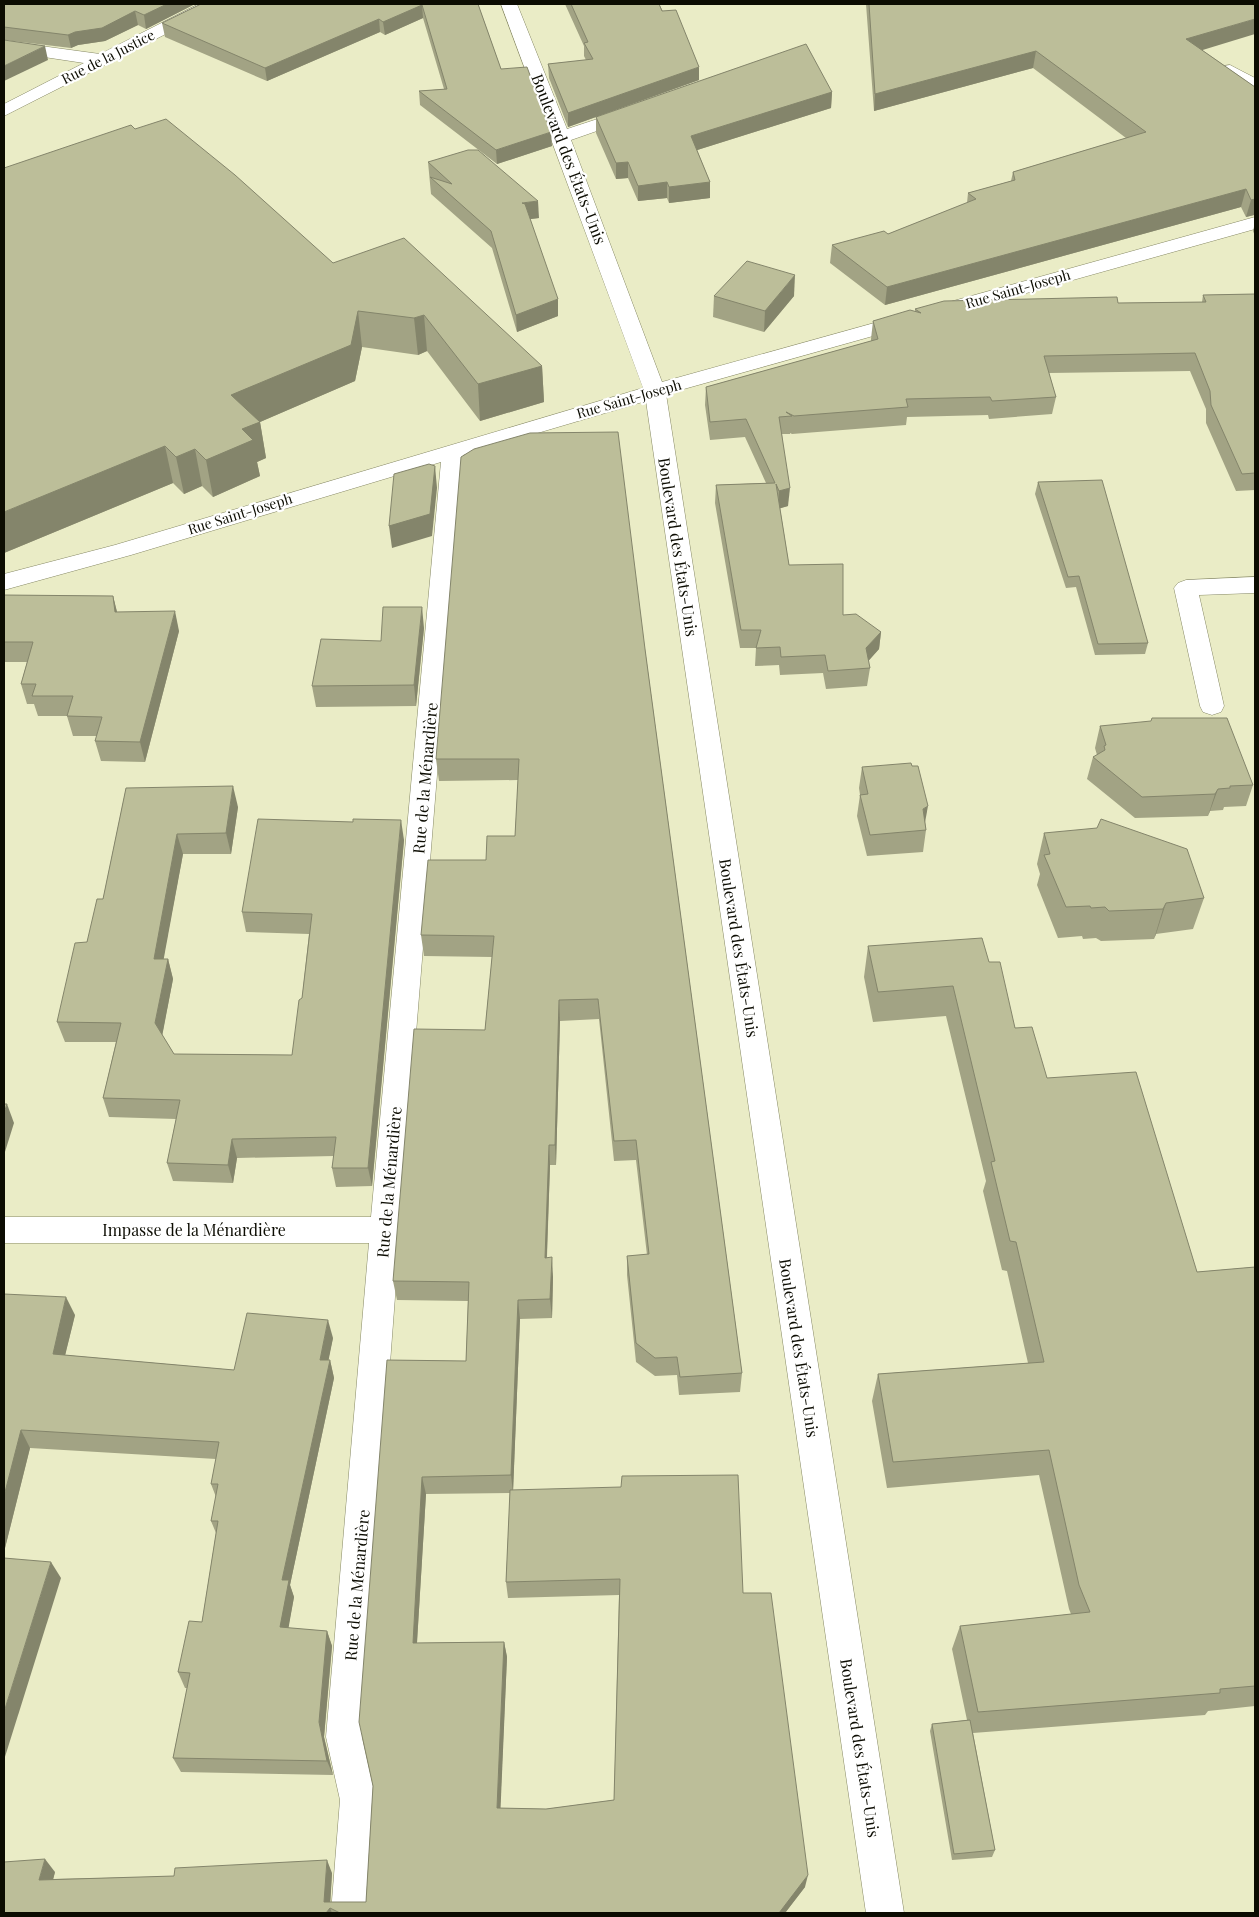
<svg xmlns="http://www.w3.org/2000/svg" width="1259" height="1917" viewBox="0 0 1259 1917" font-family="'Playfair Display',serif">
<rect width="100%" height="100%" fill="#eaecc6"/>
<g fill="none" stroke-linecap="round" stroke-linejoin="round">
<!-- minor casing -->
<g stroke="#878966" stroke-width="1">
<g id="minor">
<polygon points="199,4 219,4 217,8 4,116 4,104 84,63 4,51 4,41 100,54"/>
<polygon points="501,4 517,4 567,129 631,108 637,109 640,113 637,117 571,140 662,382 1255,217 1255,229 666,394 904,1913 866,1913 646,401 463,455 400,1230 362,1737 376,1800 369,1913 331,1913 340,1800 326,1737 369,1243 4,1243 4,1217 371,1217 441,462 131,555 4,590 4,574 115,545 643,388"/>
<polygon points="1230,65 1255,78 1255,91 1249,90 1224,74 1221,70 1224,66"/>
<polygon points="1255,577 1255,593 1199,595 1224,706 1221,712 1212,715 1203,712 1200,706 1174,588 1178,583 1186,580"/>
</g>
</g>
<!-- minor -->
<use href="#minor" fill="#fff" fill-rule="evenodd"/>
</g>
<!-- wall -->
<g fill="#a2a384" fill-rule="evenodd">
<polygon points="4,4 195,4 146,29 138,25 105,41 78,45 71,48 4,40"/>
<polygon points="201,4 478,4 501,69 552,146 497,164 420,105 419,91 444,89 423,18 385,35 380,32 267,81 165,37 162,23"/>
<polygon points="565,4 659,4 699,80 568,127 549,78 548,64 586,60 584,56 584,46"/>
<polygon points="866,4 1255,4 1202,50 1255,87 1255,216 1254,215 1246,217 1241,207 885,305 830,263 832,245 888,234 967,203 968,193 1011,181 1013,172 1126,138 1033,68 874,111"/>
<polygon points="832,92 831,108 697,150 710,182 710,198 669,203 667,198 638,201 628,178 616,179 596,133 596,117"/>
<polygon points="135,129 333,263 542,366 544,402 480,421 427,351 418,355 362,347 355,381 260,422 266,458 257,462 260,476 213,497 202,486 184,494 173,483 4,553"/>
<polygon points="428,162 539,218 530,219 558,316 517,332 492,248 431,194"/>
<polygon points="1255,223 1255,236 1253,231"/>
<polygon points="1255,294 1255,490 1236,491 1206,423 1206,409 1190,371 1049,373 1056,397 1052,414 989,419 988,415 907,417 906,425 792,434 790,433 790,434 782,434 788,506 780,508 789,565 843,615 881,632 879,649 868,661 870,668 867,686 826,689 823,673 780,675 779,665 755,666 756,648 740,648 715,503 716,485 766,483 745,437 710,440 705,405 706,387 871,341 871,339 873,321 915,312 915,309 1118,303 1202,302 1203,295"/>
<polygon points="714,296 794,296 764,332 713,317"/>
<polygon points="1038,482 1148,643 1145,654 1095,655 1076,587 1066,588 1035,494"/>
<polygon points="4,595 113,596 117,612 179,631 145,762 101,761 95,741 97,736 73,736 67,716 38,716 34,704 27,704 21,684 27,662 4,662"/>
<polygon points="424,628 416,706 316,707 312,686 381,641"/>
<path d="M645,649l97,724 -2,19 -61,3 -2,-20 -22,1 -19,-14 -9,-87v-19l20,-1 -11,-95 -22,1 -15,-142 -39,2 -4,144h-6l-3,92 6,20 -1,41 -32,1 -7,171 230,103 62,294 -20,26h-781l51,-41 -2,7 279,-6 -2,29h36l7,-116 14,-426 79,1 2,-60 -71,-1 -4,-19 92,-251 7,-73 -68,-1 -3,-21 65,-75 29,-24 3,-56 -79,1 -3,-22zM510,1493l-4,89 2,16 111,-3 -5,205 -68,9 -46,-1 7,-151 -3,-15 -87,1 9,-149z"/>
<polygon points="1100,726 1253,785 1246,806 1224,807 1223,810 1210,811 1208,816 1135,818 1087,779 1093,757 1097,755 1095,748"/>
<polygon points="862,767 925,822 926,830 923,852 867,856 857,816 860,795 859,788"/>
<polygon points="126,788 238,807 231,854 183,854 163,959 168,959 173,979 162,1035 174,1054 292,1055 302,998 309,934 246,932 242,912 404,840 372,1186 336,1187 332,1168 334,1156 237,1158 233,1183 173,1181 167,1163 176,1119 109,1117 103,1098 116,1042 65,1042 57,1022 103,899"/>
<polygon points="1044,833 1204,898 1193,929 1156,934 1154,939 1101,941 1096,938 1083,939 1082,936 1058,938 1037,885 1040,874 1037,864"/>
<polygon points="868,946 989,962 1015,1028 1047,1078 1197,1272 1255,1267 1255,1706 1208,1711 1205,1715 973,1733 995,1850 992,1857 952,1860 930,1731 932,1724 967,1720 952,1649 960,1626 1071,1614 1069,1609 1039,1475 887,1488 872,1401 878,1374 1028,1363 1007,1271 1002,1270 983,1191 986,1181 946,1016 873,1022 864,977"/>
<polygon points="4,1294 75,1315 65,1355 234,1370 333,1338 328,1360 330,1360 334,1378 290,1585 294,1597 288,1628 327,1631 332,1646 324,1737 333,1775 181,1772 173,1758 187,1688 185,1688 178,1672 202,1622 216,1533 211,1521 216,1497 211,1484 216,1459 30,1448 4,1552"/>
</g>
<!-- shaded-wall -->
<g fill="#84856b">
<polygon points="167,4 195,4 146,29 144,15"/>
<polygon points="422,5 423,18 385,35 383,22"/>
<polygon points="135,11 138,25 105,41 78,45 71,48 68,35 75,32"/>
<polygon points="379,19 380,32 267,81 265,68"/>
<polygon points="1255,19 1255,34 1183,56 1186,39"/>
<polygon points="45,46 48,60 4,81 4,66"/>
<polygon points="1036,51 1033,68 874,111 875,94"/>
<polygon points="699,67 699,80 568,127 568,113"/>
<polygon points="832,92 831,108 691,152 691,136"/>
<polygon points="551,132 552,146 497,164 496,150"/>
<polygon points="628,162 628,178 616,179 616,163"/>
<polygon points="667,182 667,198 638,201 638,186"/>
<polygon points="710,182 710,198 669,203 669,187"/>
<polygon points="1246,189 1241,207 885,305 887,287"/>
<polygon points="1255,199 1254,215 1246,217 1251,200"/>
<polygon points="538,201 539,218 523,220 522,203"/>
<polygon points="795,275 794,296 764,332 765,311"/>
<polygon points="558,299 558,316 517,332 516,315"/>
<polygon points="358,311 362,347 355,381 260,422 266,458 257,462 260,476 213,497 206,460 231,395"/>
<polygon points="424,315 427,351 418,355 414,318"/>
<polygon points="542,366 544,402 480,421 478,384"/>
<polygon points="165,446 173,483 4,553 4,512"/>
<polygon points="195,449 202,486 184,494 176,457"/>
<polygon points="435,466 437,488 432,536 392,548 389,526"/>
<polygon points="790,488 788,506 778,509 779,491"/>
<polygon points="113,596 118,616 115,612"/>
<polygon points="422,607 424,628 416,706 414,685"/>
<polygon points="175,611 179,631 145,762 140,742"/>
<polygon points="881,632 879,649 864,666 866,648"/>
<polygon points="233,786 238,807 231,854 226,833"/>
<polygon points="1218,789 1210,811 1208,816 1215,794"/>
<polygon points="928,806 924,828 923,809"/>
<polygon points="401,820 404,840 372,1186 368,1168"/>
<polygon points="177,834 183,854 160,979 154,959"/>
<polygon points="1166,903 1156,934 1154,939 1163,909"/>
<polygon points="168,959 173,979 161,1042 155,1023"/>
<polygon points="559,1000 560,1021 556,1165 555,1145"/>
<polygon points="7,1104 14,1123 4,1155 4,1113"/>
<polygon points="232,1139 237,1158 233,1183 228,1165"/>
<polygon points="549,1145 550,1165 546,1277 545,1258"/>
<polygon points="552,1257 553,1277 552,1318 550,1299"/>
<polygon points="66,1297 75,1315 61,1372 53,1354"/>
<polygon points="518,1300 520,1319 513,1493 511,1475"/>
<polygon points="328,1320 333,1338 325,1378 320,1360"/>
<polygon points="330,1360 334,1378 290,1585 294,1597 286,1642 280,1627 282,1580"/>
<polygon points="21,1430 30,1448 4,1552 4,1496"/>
<polygon points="422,1477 426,1494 416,1658 413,1643"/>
<polygon points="51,1562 61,1578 4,1760 4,1712"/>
<polygon points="327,1631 332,1646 324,1737 333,1775 327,1761 319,1722"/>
<polygon points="504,1642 507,1657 500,1821 497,1808"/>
<polygon points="45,1859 55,1872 50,1892 39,1880"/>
<polygon points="327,1860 332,1873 330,1908 332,1913 326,1913 324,1902"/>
<polygon points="808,1875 805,1887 785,1913 779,1913"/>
</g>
<!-- building -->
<g fill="#bcbe99" stroke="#84856b">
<polygon points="4,4 167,4 144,15 135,11 102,28 75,32 68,35 4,27"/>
<polygon points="201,4 478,4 501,69 527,67 551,132 496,150 419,91 447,89 422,5 383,22 379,19 265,68 162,23"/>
<polygon points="571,4 659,4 662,11 676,10 699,67 568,113 548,64 593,59 584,43 588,42"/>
<polygon points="869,4 1255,4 1255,19 1186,39 1255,87 1255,199 1251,200 1246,189 887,287 832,245 884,231 888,234 976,199 968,193 1015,180 1013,172 1146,132 1036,51 875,94"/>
<polygon points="4,40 45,46 4,66"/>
<polygon points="806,44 832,92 691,136 710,182 669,187 667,182 638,186 628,162 616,163 596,117"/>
<polygon points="166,119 235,175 333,263 404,238 542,366 478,384 424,315 414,318 358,311 351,345 231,395 260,422 242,429 253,440 206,460 195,449 176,457 165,446 4,512 4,168 131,125 135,129"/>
<polygon points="468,150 478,150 538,201 522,203 525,204 558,299 516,315 491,231 430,177 452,184 428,162"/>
<polygon points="747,261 795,275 765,311 714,296"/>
<polygon points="1255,294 1255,473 1242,474 1211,405 1210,391 1195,353 1044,356 1056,397 992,401 990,397 906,399 908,407 794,416 786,412 792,416 779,417 790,488 779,491 776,484 789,565 843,564 843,615 856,614 881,632 866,648 870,668 828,671 825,655 781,657 780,647 756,648 761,630 741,630 716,485 775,483 746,419 710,422 706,387 878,339 873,321 910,310 921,313 915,309 944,301 1117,297 1118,303 1206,302 1203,295"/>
<polygon points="618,432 645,649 742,1373 680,1377 677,1357 655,1358 636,1343 627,1256 649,1254 636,1140 614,1141 598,999 559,1000 555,1145 549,1145 545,1258 552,1257 550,1299 518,1300 511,1475 422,1477 413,1643 504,1642 497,1808 546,1809 614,1800 620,1579 506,1582 510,1490 621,1487 622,1476 738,1475 743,1593 771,1593 808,1875 779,1913 340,1913 330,1908 326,1913 4,1913 4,1862 45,1859 39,1880 174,1876 175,1868 327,1860 324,1902 366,1902 373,1786 359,1722 387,1360 466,1361 469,1282 393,1281 414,1029 485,1030 494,936 421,935 428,860 486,860 487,836 515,836 519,759 436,759 461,457 474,449 530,433"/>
<polygon points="429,464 435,466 430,514 389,526 394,474"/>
<polygon points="1102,480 1148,643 1098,644 1079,576 1068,577 1038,482"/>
<polygon points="4,595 113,596 115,612 175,611 140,742 95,741 102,717 67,716 73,696 32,696 36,684 21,684 33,642 4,642"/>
<polygon points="383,607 422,607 414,685 312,686 321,639 381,641"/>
<polygon points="1152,718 1227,718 1253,785 1230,786 1230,788 1218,789 1215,794 1142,797 1093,757 1105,750 1104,746 1106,745 1100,726 1151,721"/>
<polygon points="911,763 912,766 918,766 928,806 923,809 926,830 870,835 860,795 868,794 862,767"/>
<polygon points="233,786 226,833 177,834 154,959 168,959 155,1023 174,1054 292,1055 299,1000 302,998 312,914 242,912 258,819 353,822 353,819 401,820 368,1168 332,1168 336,1137 232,1139 228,1165 167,1163 180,1100 103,1098 121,1023 57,1022 75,943 87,942 97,899 103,899 126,788"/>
<polygon points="1101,819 1187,849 1204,898 1166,903 1163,909 1109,911 1105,907 1091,908 1090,906 1066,907 1044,855 1050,854 1044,833 1097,828"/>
<polygon points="982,938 989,962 1000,962 1015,1028 1032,1027 1047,1078 1136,1072 1197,1272 1255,1267 1255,1686 1220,1689 1220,1693 978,1712 960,1626 1090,1612 1079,1585 1049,1450 893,1462 878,1374 1044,1362 1016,1242 1010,1241 991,1162 995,1161 953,986 878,992 868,946"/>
<polygon points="4,1104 7,1104 4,1113"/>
<polygon points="4,1294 66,1297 53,1354 234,1370 247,1313 328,1320 320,1360 330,1360 282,1580 289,1580 280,1627 327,1631 319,1722 327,1761 173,1758 190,1673 178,1672 189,1621 202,1622 218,1521 211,1521 218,1484 211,1484 219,1442 21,1430 4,1496"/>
<polygon points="4,1558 51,1562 4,1712"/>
<polygon points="970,1720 995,1850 954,1854 932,1724"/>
</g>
<g text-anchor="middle" stroke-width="4.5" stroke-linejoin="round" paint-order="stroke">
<!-- far-street labels -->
<g font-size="14" fill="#0c0c02" stroke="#fff">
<text transform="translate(108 57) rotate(-27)" y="5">Rue de la Justice</text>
<text transform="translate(1018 289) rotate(-16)" y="5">Rue Saint-Joseph</text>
<text transform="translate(629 399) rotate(-16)" y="5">Rue Saint-Joseph</text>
<text transform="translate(240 514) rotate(-17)" y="5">Rue Saint-Joseph</text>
</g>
<!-- street labels -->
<g font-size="16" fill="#0c0c02" stroke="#fff">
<text transform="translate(569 159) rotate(69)" y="6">Boulevard des États-Unis</text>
<text transform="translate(678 547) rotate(81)" y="6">Boulevard des États-Unis</text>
<text transform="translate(425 778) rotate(-85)" y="6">Rue de la Ménardière</text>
<text transform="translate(739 948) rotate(81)" y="6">Boulevard des États-Unis</text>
<text transform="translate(389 1182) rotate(-85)" y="6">Rue de la Ménardière</text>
<text x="194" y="1236">Impasse de la Ménardière</text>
<text transform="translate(799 1348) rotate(81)" y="6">Boulevard des États-Unis</text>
<text transform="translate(357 1585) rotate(-85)" y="6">Rue de la Ménardière</text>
<text transform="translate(860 1748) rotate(81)" y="6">Boulevard des États-Unis</text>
</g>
</g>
<!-- border -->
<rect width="1259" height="1917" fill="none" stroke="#0c0c02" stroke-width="10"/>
</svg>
